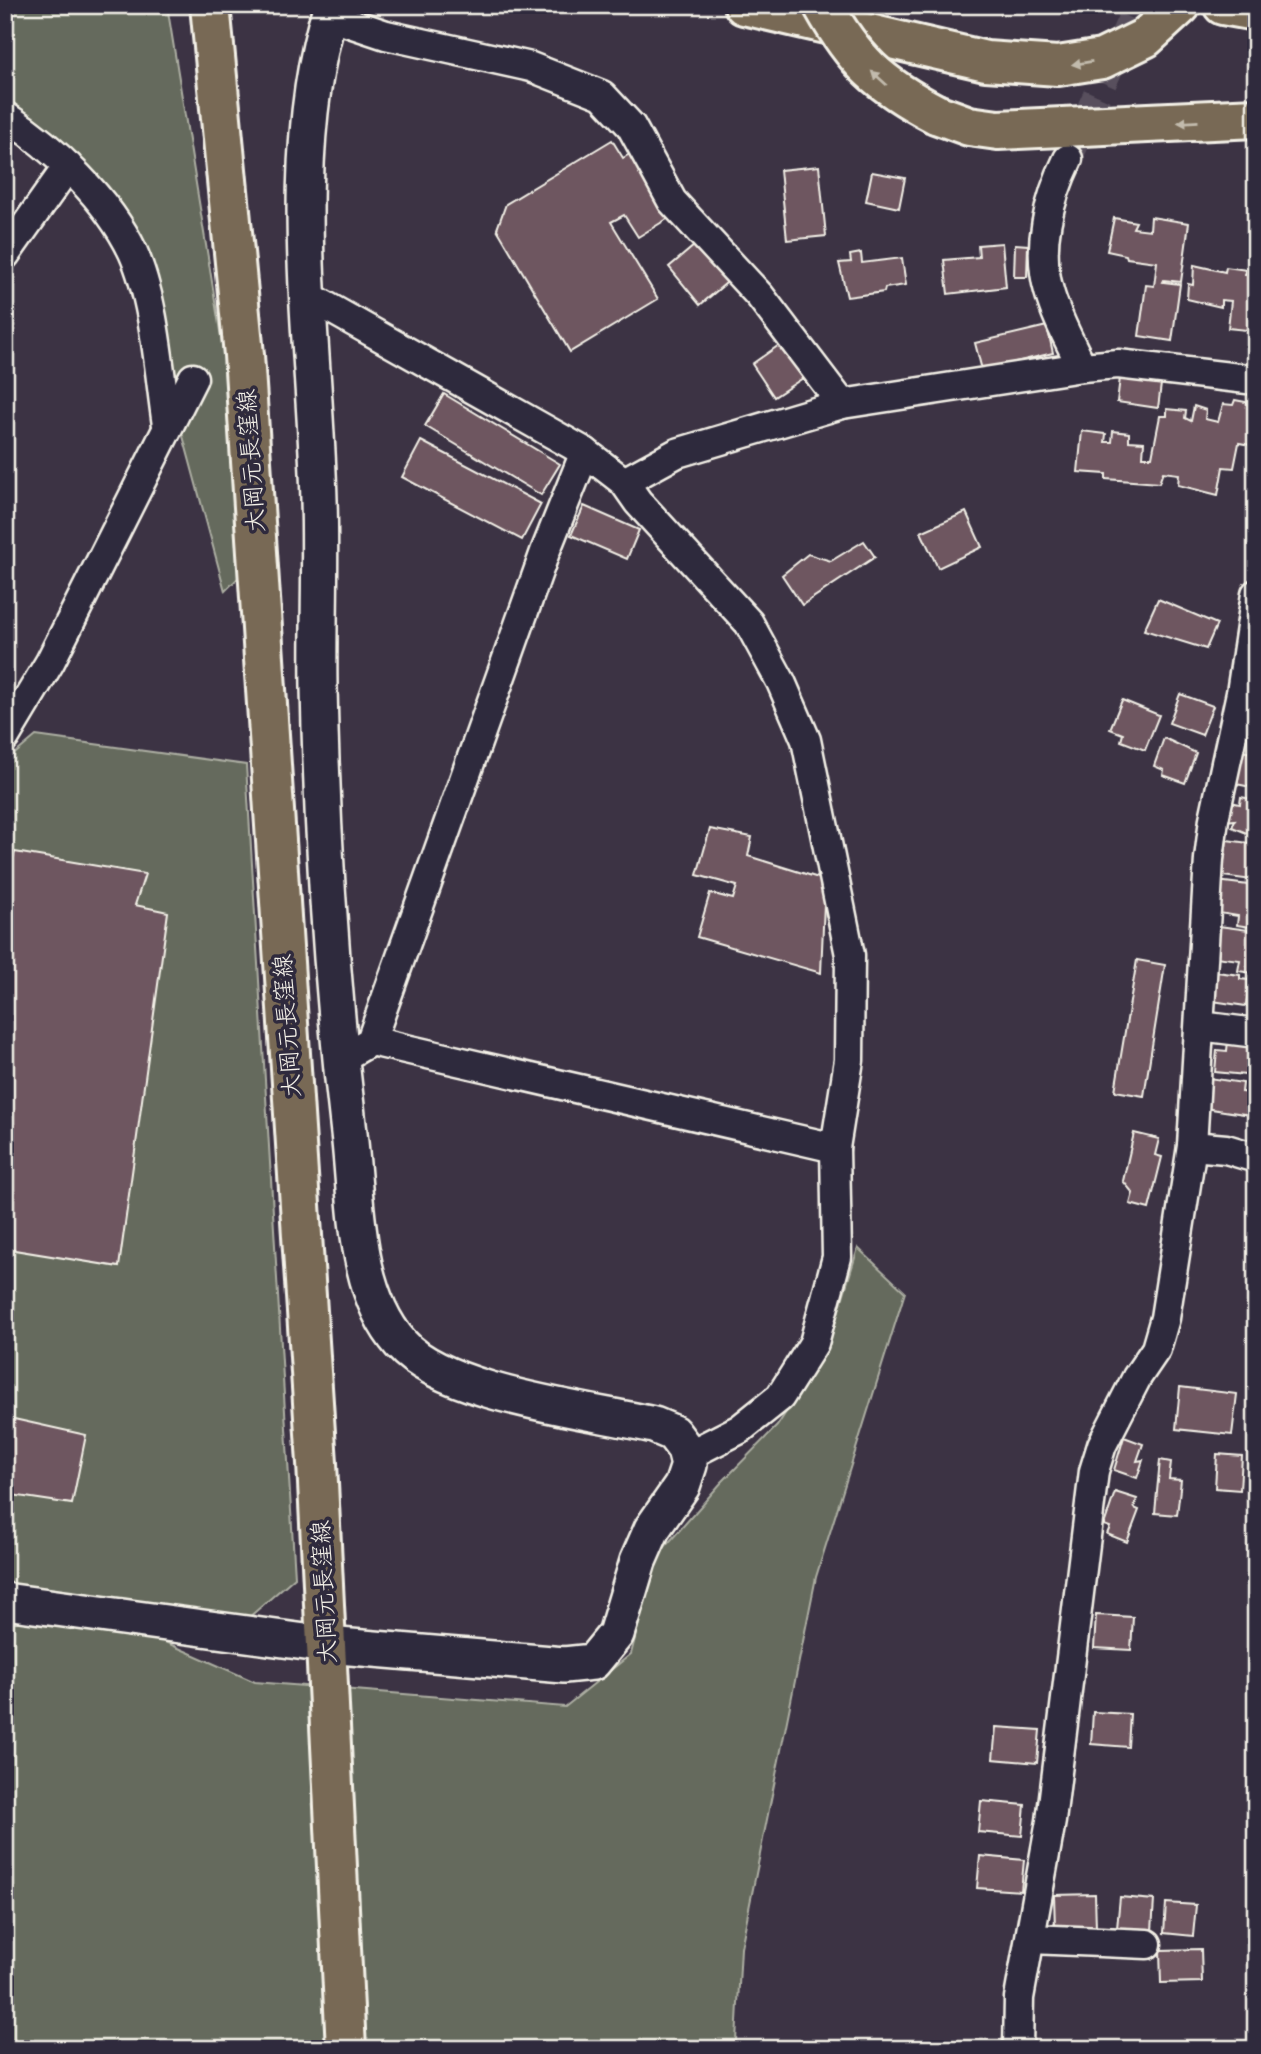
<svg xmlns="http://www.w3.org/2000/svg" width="1261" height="2054" viewBox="0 0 1261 2054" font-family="Pangolin,'Klee One',sans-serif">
<rect width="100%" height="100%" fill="#3c3344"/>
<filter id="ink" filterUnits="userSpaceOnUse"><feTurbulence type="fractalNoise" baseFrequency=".0143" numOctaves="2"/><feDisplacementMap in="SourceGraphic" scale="14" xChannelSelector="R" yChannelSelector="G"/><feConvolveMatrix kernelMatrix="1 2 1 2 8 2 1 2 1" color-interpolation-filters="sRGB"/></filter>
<g filter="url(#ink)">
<!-- green -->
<g fill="#656a5d" stroke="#acaea2" stroke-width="2">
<polygon points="5,5 167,5 257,559 225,591 176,410 137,237 5,126"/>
<polygon points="36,736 246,765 295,1577 247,1619 5,1598 5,762"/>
<polygon points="858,1248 905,1292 816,1577 741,1948 736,2041 740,2049 5,2049 5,1623 102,1614 255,1682 565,1707 631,1654 656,1557 721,1483 777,1426 827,1349"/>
</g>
<!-- building -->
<g fill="#6e5760" stroke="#f4f1e8" stroke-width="2">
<polygon points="612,140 623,158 633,152 672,216 638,237 624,215 611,222 658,299 570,352 497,229 506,204"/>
<polygon points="819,166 826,236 787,240 780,170"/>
<polygon points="872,172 905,178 899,208 866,201"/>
<polygon points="1151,217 1189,223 1181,282 1164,280 1163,282 1180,284 1172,341 1139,336 1146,285 1154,286 1157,262 1127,258 1126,255 1107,251 1114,218 1136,222 1133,228 1150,230"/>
<polygon points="701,240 732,278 700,305 669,267"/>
<polygon points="1002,243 1006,287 948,294 944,260 979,257 978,245"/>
<polygon points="1015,244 1028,245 1027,277 1014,277"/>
<polygon points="861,253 862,263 902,258 906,285 885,288 884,292 847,297 839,263 851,262 850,255"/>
<polygon points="1194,265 1225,272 1226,267 1247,270 1245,274 1256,277 1251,316 1256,317 1256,331 1228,328 1231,301 1221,300 1221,307 1187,299 1188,284 1193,285"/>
<polygon points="1047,326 1053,353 982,370 975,343"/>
<polygon points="782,343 800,362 796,367 803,378 774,397 752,364"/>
<polygon points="1120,378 1161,384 1158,408 1117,402"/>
<polygon points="444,394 560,464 541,495 425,426"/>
<polygon points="1235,400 1256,404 1251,445 1239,443 1234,468 1223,467 1218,495 1178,485 1179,474 1163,472 1159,483 1106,479 1106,474 1078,472 1082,431 1106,434 1105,442 1112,442 1113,431 1129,433 1129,441 1144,442 1143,457 1152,457 1160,416 1167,416 1167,409 1186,411 1185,418 1191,421 1194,406 1206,410 1205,419 1218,422 1223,404 1233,405"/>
<polygon points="421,441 541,504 522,540 402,477"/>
<polygon points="584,506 639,530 627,559 571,535"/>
<polygon points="966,512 982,547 938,568 921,532"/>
<polygon points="864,541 875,557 802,605 782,575 808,554 831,561"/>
<polygon points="1158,599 1217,624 1206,649 1144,630"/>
<polygon points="1180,694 1213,706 1202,735 1169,723"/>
<polygon points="1122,700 1159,715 1145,750 1121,741 1123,734 1110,729"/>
<polygon points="1250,708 1256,709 1256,735 1246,733"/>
<polygon points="1164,738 1196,753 1185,783 1163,775 1164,770 1154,766"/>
<polygon points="1242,751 1256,754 1256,788 1236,784"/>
<polygon points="1241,797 1256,800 1254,836 1232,827 1235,820 1226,821 1230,802 1240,804"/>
<polygon points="710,829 752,837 748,856 825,880 821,973 697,937 710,893 733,899 737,886 697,875"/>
<polygon points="1227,840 1256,844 1256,876 1252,880 1222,876"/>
<polygon points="15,852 145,874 135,905 168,912 119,1267 8,1249 5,1266 5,883"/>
<polygon points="1217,881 1256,886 1256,928 1237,925 1238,916 1219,913 1222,899 1214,898"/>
<polygon points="1219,926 1256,931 1253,973 1238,971 1240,960 1215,957"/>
<polygon points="1137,960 1165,965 1144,1096 1115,1091"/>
<polygon points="1216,972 1240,975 1240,979 1249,980 1246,1006 1212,1001"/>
<polygon points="1228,1041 1256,1044 1256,1076 1215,1072 1217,1050 1227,1051"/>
<polygon points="1209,1078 1243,1083 1242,1092 1254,1093 1251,1115 1204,1108"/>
<polygon points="1134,1133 1159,1139 1155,1155 1162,1157 1149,1209 1130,1204 1133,1193 1123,1181"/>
<polygon points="1180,1387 1237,1394 1232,1435 1176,1429"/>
<polygon points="5,1417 86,1435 72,1504 5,1494"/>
<polygon points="1124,1437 1143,1444 1137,1461 1143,1460 1137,1478 1114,1470"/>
<polygon points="1217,1454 1242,1456 1240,1490 1215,1488"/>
<polygon points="1160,1460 1171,1462 1169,1479 1181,1480 1177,1515 1155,1513"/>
<polygon points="1115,1492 1137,1499 1134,1508 1139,1510 1127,1542 1107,1534 1110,1527 1104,1525"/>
<polygon points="1096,1615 1133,1617 1131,1650 1094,1648"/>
<polygon points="1093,1712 1130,1714 1128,1747 1091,1744"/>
<polygon points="996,1727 1040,1730 1037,1763 993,1759"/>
<polygon points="981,1801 1025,1805 1022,1836 978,1832"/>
<polygon points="980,1856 1024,1860 1021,1891 977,1888"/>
<polygon points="1095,1894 1096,1928 1055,1929 1054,1895"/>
<polygon points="1120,1897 1154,1900 1152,1931 1117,1928"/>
<polygon points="1166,1903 1196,1905 1193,1936 1164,1933"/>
<polygon points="1201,1949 1202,1982 1161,1983 1160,1950"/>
</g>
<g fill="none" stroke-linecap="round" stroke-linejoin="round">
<!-- minor-tunnel -->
<polyline stroke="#58505d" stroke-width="28" stroke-dasharray="28 14" stroke-linecap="butt" points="1068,159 1138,5"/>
<!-- minor casing -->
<g stroke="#f4f1e8" stroke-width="33">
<g id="minor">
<polyline points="329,16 386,35 531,67 602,95 631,126 672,201 760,296 842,404"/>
<path d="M5,116c48,31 103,83 128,136 22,49 26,120 34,173"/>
<path d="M1068,159c-19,39 -32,88 -19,132 7,26 21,51 33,76"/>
<polyline points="5,255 68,166"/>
<polyline points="310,297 585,452 624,482 638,502 749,623 781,682 806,740 850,955 849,1060 835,1148 837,1257 814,1343 780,1397 740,1429 687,1456"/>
<polyline points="624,482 677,453 842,404 1082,367 1118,364 1256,380"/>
<polyline points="5,737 50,662 193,378"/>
<polyline points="1200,1026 1256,1033"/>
<polyline points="371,1041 835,1148"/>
<polyline points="340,1059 371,1041 545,552 585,452"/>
<polyline points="1192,1146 1226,1149 1256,1158"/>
<polyline points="1031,1939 1147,1944"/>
<polyline points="1018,2049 1019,1998 1051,1821 1094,1471 1102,1445 1137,1377 1156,1349 1165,1318 1192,1146 1209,859 1214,819 1241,693 1256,594"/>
</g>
</g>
<!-- tertiary casing -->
<g stroke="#f4f1e8" stroke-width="40">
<path id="tertiary" d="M5,1601l322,44 237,20 29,-3 23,-28 22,-73 14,-32 30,-43 7,-21 -4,-16 -12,-16 -19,-8c-67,-15 -209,-31 -253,-81 -46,-52 -44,-136 -51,-202 -18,-151 -28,-303 -31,-455 -1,-62 2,-125 0,-187 -4,-157 -36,-344 13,-495"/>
</g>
<!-- primary casing -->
<g stroke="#f4f1e8" stroke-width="44">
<polyline id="primary" points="210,5 244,355 317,1463 346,2049"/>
</g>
<!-- motorway casing -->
<g stroke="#f4f1e8" stroke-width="44">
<g id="motorway">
<polyline points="744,5 986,61 1058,66 1102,59 1145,38 1181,5"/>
<polyline points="1223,5 1256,11"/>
<polyline points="936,114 969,126 998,130 1256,118"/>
</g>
</g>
<!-- minor -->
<use href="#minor" stroke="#2f2a3d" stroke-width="28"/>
<!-- tertiary -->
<use href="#tertiary" stroke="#2f2a3d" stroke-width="35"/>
<!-- primary -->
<use href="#primary" stroke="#786954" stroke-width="38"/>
<!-- motorway -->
<use href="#motorway" stroke="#786954" stroke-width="38"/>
<!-- motorway-bridge casing -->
<g stroke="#f4f1e8" stroke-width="44" stroke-linecap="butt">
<path id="motorway-bridge" d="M823,5c31,56 57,80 113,109"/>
</g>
<!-- motorway-bridge -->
<use href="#motorway-bridge" stroke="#786954" stroke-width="38"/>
</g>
<!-- one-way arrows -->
<defs><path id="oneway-solid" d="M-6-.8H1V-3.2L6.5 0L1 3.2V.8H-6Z" transform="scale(1.75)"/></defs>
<g fill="#c2bbad">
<use href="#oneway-solid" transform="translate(1082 63) rotate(171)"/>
<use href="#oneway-solid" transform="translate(879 78) rotate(-138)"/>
<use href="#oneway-solid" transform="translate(1188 122) rotate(177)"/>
</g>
</g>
<g text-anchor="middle" stroke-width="7" stroke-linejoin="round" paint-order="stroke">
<!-- street labels -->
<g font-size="24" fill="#f4f1e8" stroke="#2f2a3d">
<text transform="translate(251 461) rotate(-94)" y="8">大岡元長窪線</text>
<text transform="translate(287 1026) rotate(-94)" y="8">大岡元長窪線</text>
<text transform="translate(324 1592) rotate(-93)" y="8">大岡元長窪線</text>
</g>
</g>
<!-- margin -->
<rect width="1261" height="2054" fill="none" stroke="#2f2a3d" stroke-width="28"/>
<rect x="14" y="14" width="1233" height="2026" fill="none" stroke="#f4f1e8" stroke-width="2.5" filter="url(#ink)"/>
</svg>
